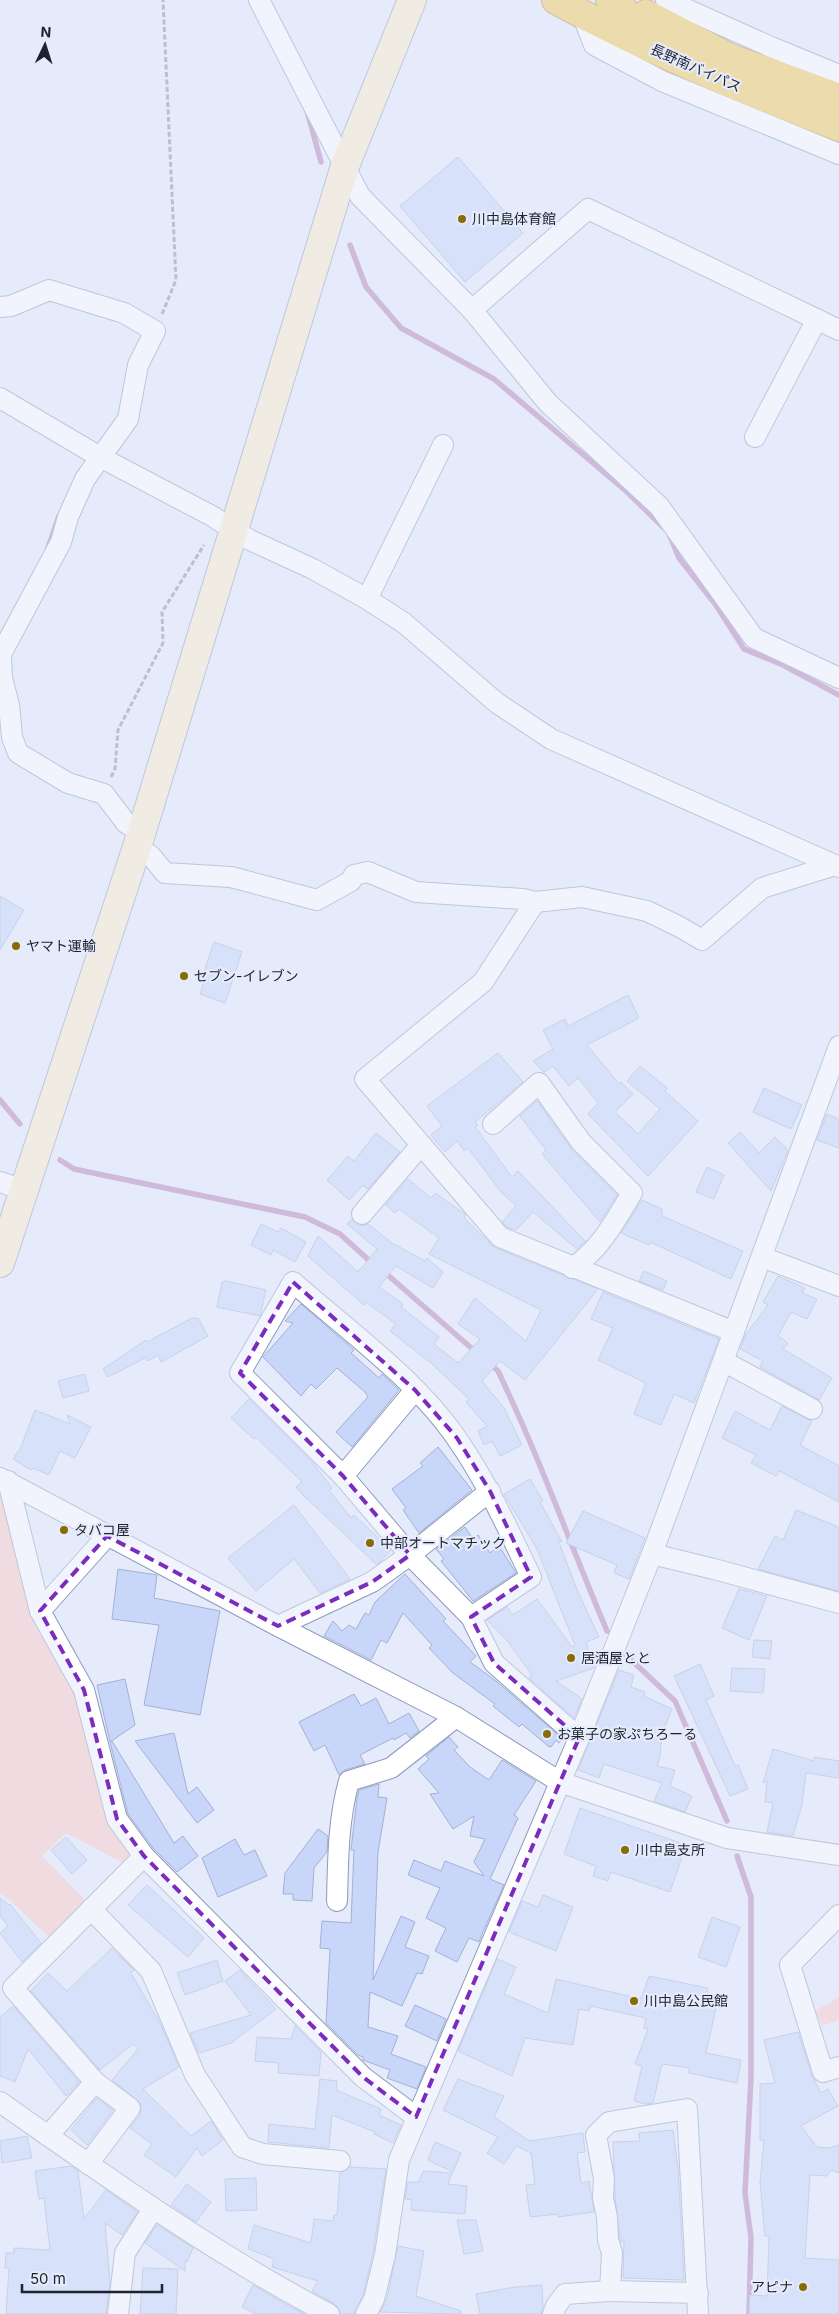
<svg xmlns="http://www.w3.org/2000/svg" width="839" height="2314" viewBox="0 0 839 2314" font-family="Inter,'Noto Sans JP',sans-serif">
<rect width="100%" height="100%" fill="#e5ebfa"/>
<!-- green -->
<g fill="#fdc9c1">
<polygon points="0,1478 29,1602 86,1696 133,1855 133,1868 66,1833 42,1856 86,1901 50,1938 6,1897 0,1894"/>
<polygon points="839,1997 839,2020 822,2026 815,2011"/>
</g>
<g fill="none" stroke-linecap="round" stroke-linejoin="round">
<!-- stream -->
<g stroke="#b67eb3" stroke-width="5.5">
<polyline points="307,111 321,162"/>
<polyline points="350,245 366,287 401,328 494,379 626,491 663,527"/>
<polyline points="670,536 679,558 716,605 744,649 783,665 839,695"/>
<polyline points="48,548 59,516"/>
<polyline points="0,1100 20,1124"/>
<polyline points="60,1160 74,1169 305,1217 340,1234 373,1264"/>
<polyline points="382,1270 477,1353"/>
<path d="M490,1364l8,7c41,85 72,173 109,260"/>
<polyline points="627,1656 675,1701 727,1821"/>
<polyline points="737,1856 751,1897 751,2078 745,2193 751,2238 749,2314"/>
</g>
</g>
<!-- building -->
<g fill="#c8d6fa" stroke="#a4b1d4">
<polygon points="458,157 523,233 465,282 400,206"/>
<polygon points="0,896 24,910 0,950"/>
<polygon points="214,942 242,952 225,1003 200,994 204,982 201,981"/>
<polygon points="628,995 639,1018 587,1045 619,1084 621,1082 633,1094 615,1112 638,1134 660,1109 627,1081 640,1066 667,1088 665,1091 698,1121 648,1176 588,1114 598,1103 578,1078 569,1086 553,1066 544,1072 533,1061 553,1049 543,1030 565,1019 568,1026"/>
<polygon points="498,1053 523,1082 475,1122 478,1125 475,1127 512,1177 518,1171 585,1241 577,1249 533,1212 516,1230 507,1227 502,1222 516,1206 501,1192 468,1148 464,1151 457,1141 445,1152 431,1135 442,1126 427,1106"/>
<polygon points="764,1088 802,1105 791,1129 753,1112"/>
<polygon points="537,1101 572,1150 617,1195 600,1222 542,1154 546,1150 520,1116"/>
<polygon points="827,1114 839,1119 839,1148 817,1140"/>
<polygon points="740,1132 759,1153 775,1137 788,1150 771,1191 728,1143"/>
<polygon points="376,1133 400,1152 368,1189 363,1185 349,1200 327,1180 348,1156 354,1161"/>
<polygon points="707,1167 724,1175 714,1199 696,1192"/>
<polygon points="408,1179 431,1198 435,1193 465,1214 464,1218 495,1248 598,1289 525,1380 500,1361 482,1381 504,1408 522,1445 500,1456 492,1441 484,1445 478,1431 487,1426 466,1402 469,1399 431,1363 390,1331 396,1324 366,1302 364,1305 308,1256 318,1236 358,1272 377,1249 347,1224 352,1219 359,1226 368,1224 392,1243 425,1261 427,1258 443,1272 433,1288 396,1266 379,1287 403,1304 401,1307 439,1337 434,1344 458,1363 480,1339 458,1324 475,1298 526,1341 541,1310 429,1254 439,1238 399,1209 395,1213 386,1205"/>
<polygon points="642,1200 662,1209 662,1216 743,1251 731,1279 650,1242 649,1245 621,1233"/>
<polygon points="261,1224 278,1232 281,1228 306,1242 295,1262 273,1250 271,1255 251,1245"/>
<polygon points="644,1271 667,1281 663,1290 639,1281"/>
<polygon points="778,1276 805,1288 802,1293 817,1299 807,1319 791,1312 778,1336 788,1343 783,1349 832,1378 819,1400 760,1367 763,1361 740,1349 746,1334 768,1305 763,1302"/>
<polygon points="226,1281 266,1290 260,1316 217,1307 222,1282"/>
<polygon points="603,1292 719,1339 694,1403 674,1394 661,1425 634,1414 646,1383 598,1360 613,1328 591,1319"/>
<polygon points="301,1304 354,1350 351,1353 379,1378 382,1374 399,1390 352,1447 336,1432 368,1397 365,1392 337,1368 316,1389 311,1384 301,1396 263,1357 293,1323 285,1321"/>
<polygon points="192,1318 198,1318 208,1336 161,1362 158,1355 148,1361 145,1358 108,1377 103,1369 146,1340 147,1342"/>
<polygon points="85,1374 89,1391 63,1398 58,1381"/>
<polygon points="249,1399 312,1462 332,1488 329,1490 351,1518 354,1515 391,1550 379,1563 376,1564 303,1495 296,1487 302,1482 256,1437 254,1439 231,1418"/>
<polygon points="782,1406 812,1421 800,1445 839,1466 839,1502 779,1471 776,1476 751,1463 756,1455 722,1438 735,1411 770,1430"/>
<polygon points="35,1410 70,1424 67,1415 91,1427 75,1458 60,1451 49,1475 33,1468 31,1470 13,1459 21,1447"/>
<polygon points="438,1447 472,1490 419,1533 403,1510 406,1508 392,1489 423,1466 420,1463"/>
<polygon points="530,1479 543,1501 540,1502 562,1542 558,1540 578,1592 599,1637 586,1642 594,1668 556,1681 582,1699 574,1718 529,1678 532,1675 509,1643 487,1620 507,1607 513,1615 537,1599 572,1647 575,1645 537,1549 504,1494"/>
<polygon points="294,1505 350,1579 320,1593 294,1559 256,1591 228,1558"/>
<polygon points="796,1510 839,1527 839,1591 758,1569 775,1536 783,1540"/>
<polygon points="583,1511 645,1538 629,1579 614,1573 617,1565 566,1543"/>
<polygon points="465,1527 473,1539 478,1535 490,1553 499,1546 516,1573 473,1601 441,1561 444,1559 436,1549"/>
<polygon points="118,1569 157,1575 154,1598 220,1611 200,1715 144,1705 159,1625 112,1619"/>
<polygon points="405,1574 446,1619 443,1621 476,1656 470,1662 496,1681 563,1739 559,1743 556,1740 551,1747 548,1746 522,1724 519,1727 493,1706 495,1704 453,1673 429,1648 432,1645 403,1613 387,1643 381,1640 371,1660 324,1636 333,1621 342,1631 349,1625 356,1629 365,1613 369,1615 375,1602"/>
<polygon points="739,1589 767,1596 749,1640 722,1628"/>
<polygon points="754,1640 772,1641 770,1659 752,1657"/>
<polygon points="700,1664 714,1696 706,1700 735,1766 738,1765 748,1789 730,1796 674,1676"/>
<polygon points="732,1668 765,1669 763,1693 730,1691"/>
<polygon points="619,1670 634,1675 631,1687 645,1692 644,1696 672,1709 662,1734 660,1757 657,1766 675,1770 670,1786 692,1796 685,1812 654,1801 662,1783 604,1764 599,1778 578,1770"/>
<polygon points="125,1679 135,1725 110,1742 97,1685"/>
<polygon points="354,1694 361,1706 376,1698 389,1724 409,1713 419,1731 410,1738 406,1733 394,1740 393,1738 360,1755 365,1764 345,1770 339,1775 325,1745 314,1751 299,1722"/>
<polygon points="174,1733 188,1794 197,1787 214,1810 197,1823 135,1741"/>
<polygon points="449,1737 458,1747 454,1750 470,1767 489,1780 502,1760 536,1781 514,1815 518,1818 490,1879 504,1885 482,1934 479,1942 469,1938 457,1962 435,1951 446,1928 426,1918 440,1888 408,1875 414,1860 441,1871 445,1861 484,1876 474,1862 485,1839 470,1836 474,1816 453,1829 430,1794 439,1793 418,1769 429,1759 426,1756"/>
<polygon points="112,1741 174,1843 183,1836 198,1856 177,1872 153,1848 128,1814 110,1742"/>
<polygon points="773,1749 814,1761 814,1757 839,1761 839,1778 806,1773 802,1804 793,1836 767,1832 773,1803 765,1802 767,1781 763,1783"/>
<polygon points="379,1784 378,1797 387,1798 378,1852 373,1980 401,1916 415,1922 405,1947 429,1956 422,1974 417,1973 402,2006 370,1992 368,2027 398,2036 391,2054 426,2067 417,2089 387,2078 390,2070 363,2060 363,2057 358,2055 326,2023 330,1949 320,1948 322,1921 351,1923 354,1850 351,1850 357,1798 359,1790"/>
<polygon points="580,1808 686,1845 670,1892 611,1872 608,1881 593,1876 596,1866 564,1854"/>
<polygon points="318,1829 328,1836 327,1852 314,1868 312,1901 293,1900 293,1894 283,1894 285,1873"/>
<polygon points="66,1837 87,1860 72,1874 51,1850"/>
<polygon points="235,1839 244,1855 255,1850 267,1876 218,1897 202,1858"/>
<polygon points="147,1885 204,1938 188,1957 128,1905"/>
<polygon points="543,1895 573,1907 556,1951 509,1932 522,1901 538,1907"/>
<polygon points="0,1898 9,1905 10,1904 41,1943 22,1962 0,1933 8,1926 0,1916"/>
<polygon points="712,1917 740,1927 726,1967 698,1957"/>
<polygon points="112,1948 134,1970 131,1973 160,2023 179,2067 143,2089 191,2136 211,2121 223,2140 202,2156 197,2148 176,2177 144,2155 152,2144 130,2128 140,2115 141,2104 112,2080 138,2049 133,2044 100,2070 31,1991 48,1973 67,1991"/>
<polygon points="497,1959 516,1967 504,1994 548,2013 556,1979 641,1999 649,1976 708,1988 707,1996 718,1999 706,2053 741,2060 737,2083 689,2073 689,2068 662,2064 653,2103 645,2104 634,2101 642,2066 635,2064 648,2029 644,2028 646,2018 590,2006 589,2011 579,2009 573,2045 525,2038 512,2076 458,2051"/>
<polygon points="217,1960 223,1981 185,1995 177,1973"/>
<polygon points="240,1970 276,2009 231,2043 199,2053 190,2033 251,2015 225,1981"/>
<polygon points="415,2005 446,2019 437,2041 405,2026"/>
<polygon points="13,2006 79,2082 66,2096 28,2049 15,2082 0,2076 0,2017"/>
<polygon points="295,2026 321,2052 319,2076 278,2073 279,2063 255,2061 257,2037 291,2039"/>
<polygon points="798,2032 812,2076 821,2093 828,2089 838,2106 801,2126 817,2147 829,2148 839,2145 839,2173 831,2170 827,2176 810,2175 805,2258 839,2260 839,2314 749,2314 750,2295 767,2296 769,2236 765,2236 760,2183 764,2140 760,2140 760,2084 775,2083 764,2040"/>
<polygon points="320,2079 337,2081 336,2090 381,2109 379,2115 401,2125 393,2143 374,2134 375,2132 332,2115 329,2148 268,2142 269,2124 315,2129"/>
<polygon points="458,2079 504,2096 494,2117 529,2141 583,2133 585,2152 577,2153 581,2183 589,2181 594,2212 558,2217 558,2214 530,2217 526,2185 535,2184 531,2153 516,2146 504,2164 487,2153 498,2137 443,2110"/>
<polygon points="97,2098 113,2110 87,2145 71,2130"/>
<polygon points="673,2130 678,2168 684,2280 623,2278 624,2241 621,2242 620,2238 615,2197 613,2142 640,2141 639,2133"/>
<polygon points="27,2136 32,2158 2,2163 0,2141"/>
<polygon points="435,2142 461,2153 453,2172 428,2160"/>
<polygon points="71,2166 78,2171 84,2219 106,2190 137,2212 122,2235 105,2223 110,2281 106,2314 6,2314 9,2268 5,2268 6,2253 14,2253 14,2248 50,2250 44,2198 39,2199 35,2171"/>
<polygon points="350,2167 386,2169 373,2253 363,2295 354,2314 341,2314 335,2304 312,2291 318,2281 272,2267 274,2259 248,2249 254,2225 311,2243 314,2219 333,2221 334,2215 337,2215 340,2173"/>
<polygon points="423,2171 452,2173 448,2184 467,2186 465,2214 411,2210 412,2200 405,2199 408,2182 419,2182"/>
<polygon points="256,2178 257,2210 226,2211 225,2179"/>
<polygon points="187,2184 211,2202 196,2222 171,2205"/>
<polygon points="457,2220 476,2220 483,2251 464,2254"/>
<polygon points="157,2225 193,2248 187,2262 185,2261 185,2271 145,2243"/>
<polygon points="398,2246 424,2251 416,2296 461,2311 461,2314 380,2312 386,2302"/>
<polygon points="143,2268 178,2269 176,2314 140,2314"/>
<polygon points="253,2285 280,2301 304,2314 256,2314 242,2307"/>
<polygon points="542,2285 543,2306 541,2314 480,2314 476,2294 515,2287"/>
</g>
<g fill="none" stroke-linecap="round" stroke-linejoin="round">
<!-- street casing -->
<g stroke="#8c9abc" stroke-width="22">
<g id="street">
<polyline points="259,0 360,196 472,310 588,209 839,330"/>
<polyline points="666,0 771,47 839,75"/>
<polyline points="582,14 594,45 662,81 839,154"/>
<polyline points="0,307 11,306 49,290 124,313 155,331 138,365 128,419 85,479 68,517 61,542 1,654 2,678 9,705 12,737 18,753 68,783 104,794 126,823 141,833"/>
<polyline points="472,310 548,403 659,506 754,638 839,678"/>
<polyline points="0,398 100,457 212,516 250,540 313,569 367,599 404,623 497,703 551,739 839,867"/>
<polyline points="755,437 817,319"/>
<polyline points="367,599 443,445"/>
<polyline points="137,847 151,856 165,873 231,877 317,900 351,881 354,875 368,872 416,892 523,899 535,902 582,897 647,911 680,927 702,940 762,888 835,865"/>
<polyline points="535,902 483,982 365,1079 500,1237 734,1332"/>
<path d="M493,1124l46,-41 42,59 51,51c-17,28 -32,57 -60,75"/>
<polyline points="0,1182 24,1190"/>
<polyline points="362,1214 421,1145"/>
<polyline points="762,1257 839,1286"/>
<polyline points="723,1361 812,1409"/>
<polyline points="343,1476 415,1390"/>
<polyline points="0,1478 278,1626 456,1717 560,1782 727,1838 839,1855"/>
<polyline points="8,1481 40,1611 84,1690 117,1819 144,1856 298,2012 363,2077 416,2117"/>
<polyline points="652,1554 714,1569 839,1603"/>
<polyline points="40,1611 107,1536"/>
<path d="M471,1617l60,-40c-23,-48 -44,-95 -74,-138 -40,-59 -110,-109 -164,-157l-53,91 103,103 67,79 61,62 23,46 85,75"/>
<polyline points="278,1626 372,1582 410,1555 490,1491"/>
<path d="M337,1901c1,-40 1,-81 12,-120l42,-13 65,-51"/>
<polyline points="91,1909 151,1971 195,2075 242,2147 263,2154 340,2161"/>
<polyline points="839,1915 790,1965 823,2072 839,2067"/>
<path d="M0,2102c107,75 213,151 329,212"/>
<polyline points="48,2136 95,2082 13,1988 144,1856"/>
<polyline points="88,2164 130,2108 95,2082"/>
<polyline points="610,2291 612,2253 608,2240 607,2217 603,2198 604,2179 596,2135 609,2122 687,2109 698,2314"/>
<polyline points="118,2314 125,2253 153,2209"/>
<polyline points="366,2314 374,2299 385,2255 399,2160 579,1738 652,1554 839,1046"/>
<polyline points="553,2314 556,2306 565,2294 610,2291 698,2293"/>
</g>
</g>
<!-- secondary casing -->
<g stroke="#8c9abc" stroke-width="30">
<polyline id="secondary" points="0,1263 137,847 345,166 412,0"/>
</g>
<!-- highway casing -->
<g stroke="#a88d44" stroke-width="30">
<g id="highway">
<path d="M556,0c91,50 186,89 283,127"/>
<polyline points="610,0 621,6 629,17 659,34"/>
<polyline points="646,14 730,58 839,98"/>
</g>
</g>
<!-- path -->
<g stroke="#868c9b" stroke-width="3" stroke-dasharray="5 2.5" stroke-linecap="butt">
<polyline points="162,314 176,280 163,0"/>
<polyline points="111,777 115,769 118,730 163,643 162,612 204,545"/>
</g>
<!-- street -->
<use href="#street" stroke="#fff" stroke-width="20"/>
<!-- secondary -->
<use href="#secondary" stroke="#fceeca" stroke-width="28"/>
<!-- highway -->
<use href="#highway" stroke="#f4c74f" stroke-width="28"/>
</g>
<!-- marked area -->
<path d="M0 0H839V2314H0ZM293,1282l122,108 42,48 33,53 41,86 -60,40 23,46 85,75 -163,379 -53,-40 -219,-221 -27,-37 -33,-129 -44,-79 67,-75 171,90 94,-44 38,-27 -67,-79 -103,-103z" fill="#e5ebfa" fill-opacity=".55" fill-rule="evenodd"/>
<path fill="none" stroke="#7b2cbf" stroke-width="4" stroke-dasharray="10 6" stroke-linejoin="round" d="M293,1282l122,108 42,48 33,53 41,86 -60,40 23,46 85,75 -163,379 -53,-40 -219,-221 -27,-37 -33,-129 -44,-79 67,-75 171,90 94,-44 38,-27 -67,-79 -103,-103z"/>
<!-- markers -->
<g fill="#896a09" stroke="#e5ebfa" stroke-width="2">
<circle cx="462" cy="219" r="5"/>
<circle cx="16" cy="946" r="5"/>
<circle cx="184" cy="976" r="5"/>
<circle cx="64" cy="1530" r="5"/>
<circle cx="370" cy="1543" r="5"/>
<circle cx="571" cy="1658" r="5"/>
<circle cx="547" cy="1734" r="5"/>
<circle cx="625" cy="1850" r="5"/>
<circle cx="634" cy="2001" r="5"/>
<circle cx="803" cy="2287" r="5"/>
</g>
<g text-anchor="middle" stroke-width="4.5" stroke-linejoin="round" paint-order="stroke">
<!-- street labels -->
<g font-size="14" fill="#1c222f" stroke="#e5ebfa">
<text transform="translate(696 68) rotate(24)" y="5">長野南バイパス</text>
</g>
<!-- poi labels -->
<g font-size="14" fill="#1c222f" stroke="#e5ebfa" text-anchor="start">
<text x="472" y="224">川中島体育館</text>
<text x="26" y="951">ヤマト運輸</text>
<text x="194" y="981">セブン-イレブン</text>
<text x="74" y="1535">タバコ屋</text>
<text x="380" y="1548">中部オートマチック</text>
<text x="581" y="1663">居酒屋とと</text>
<text x="557" y="1739">お菓子の家ぷちろーる</text>
<text x="635" y="1855">川中島支所</text>
<text x="644" y="2006">川中島公民館</text>
<text x="793" y="2292" text-anchor="end">アピナ</text>
</g>
</g>
<!-- north arrow -->
<g transform="translate(45 45) rotate(4)" stroke="#e5ebfa" stroke-width="4" paint-order="stroke">
<path d="M0-4L9 19L0 12L-9 19Z" fill="#1c222f"/>
<text y="-8" font-size="14" font-weight="bold" text-anchor="middle" fill="#1c222f">N</text>
</g>
<!-- scale -->
<path d="M22 2284v8h140v-8" fill="none" stroke="#1c222f" stroke-width="2.5"/>
<text x="30" y="2284" font-size="15" fill="#1c222f" stroke="#e5ebfa" stroke-width="4" paint-order="stroke">50 m</text>
</svg>
